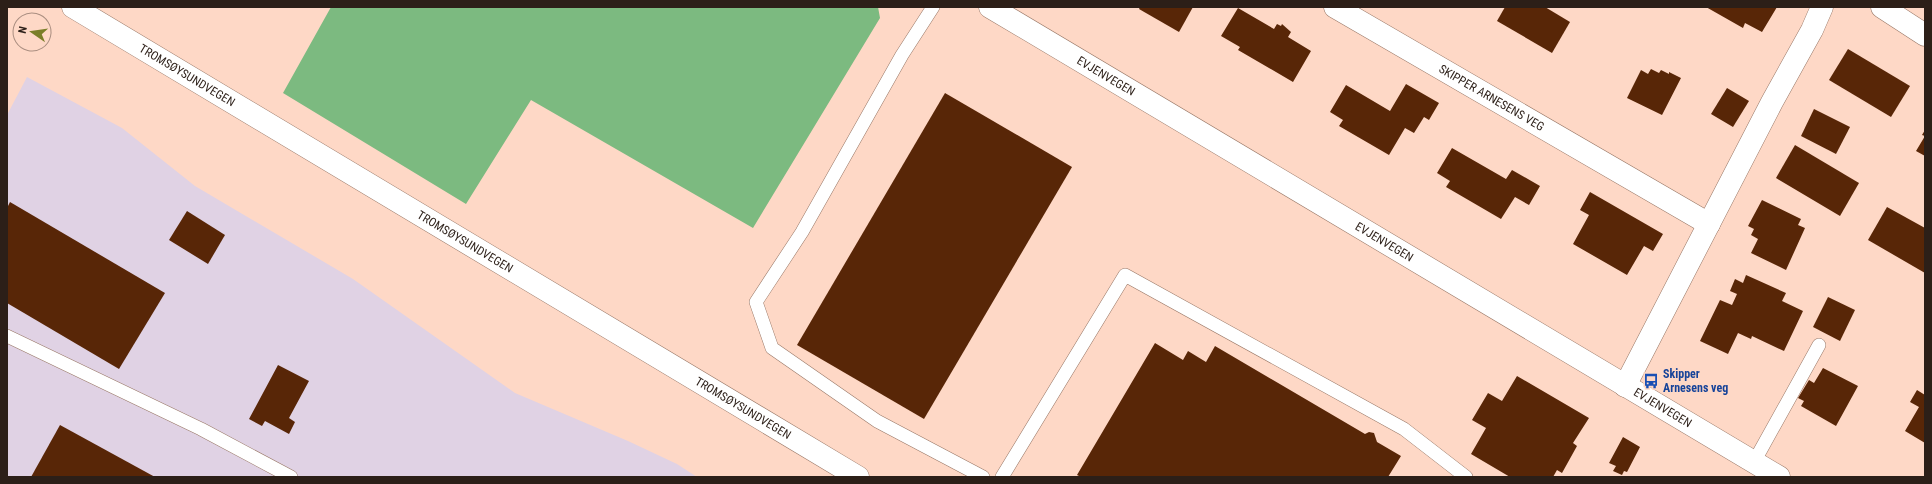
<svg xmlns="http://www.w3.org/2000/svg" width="1932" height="484" viewBox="0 0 1932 484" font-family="'Roboto Condensed',sans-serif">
<rect width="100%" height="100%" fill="#fed8c6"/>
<!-- industrial -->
<polygon fill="#e0d2e4" points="27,77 122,128 195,186 353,279 515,393 628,441 677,464 697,477 7,477 7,115"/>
<!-- forest -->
<polygon fill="#7cba80" points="331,7 878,7 880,18 753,228 531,100 466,204 283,93"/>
<!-- building -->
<g fill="#582607">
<polygon points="1140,7 1193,7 1179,32 1139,9"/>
<polygon points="1505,7 1545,7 1570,22 1552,53 1497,21"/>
<polygon points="1706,7 1777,7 1762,32 1745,23 1743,28"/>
<polygon points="1238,8 1274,29 1277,24 1281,26 1282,24 1291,32 1288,37 1311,51 1293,82 1238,50 1240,47 1221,36"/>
<polygon points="1848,49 1910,86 1891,117 1829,80"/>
<polygon points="1651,69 1659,73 1661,70 1669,74 1669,72 1681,78 1662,115 1627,98 1641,70 1648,74"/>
<polygon points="1406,84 1439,103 1429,120 1424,117 1414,133 1405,128 1389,155 1339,126 1343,120 1330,112 1346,85 1390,111"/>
<polygon points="1727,88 1749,101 1733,127 1711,114"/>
<polygon points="945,93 1072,167 924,419 797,345"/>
<polygon points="1814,109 1850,127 1836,154 1801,136"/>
<polygon points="1925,130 1925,156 1916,151 1925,136 1922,135"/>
<polygon points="1795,145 1859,183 1840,216 1776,178"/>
<polygon points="1452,148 1506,179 1512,170 1540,186 1529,205 1515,197 1501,219 1446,187 1450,181 1437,173"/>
<polygon points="1590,192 1663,234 1653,251 1644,246 1627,275 1573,244 1589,215 1580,210"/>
<polygon points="1762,200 1801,219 1798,225 1805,228 1786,270 1751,253 1758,239 1751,235 1754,229 1748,226"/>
<polygon points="10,202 165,293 119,369 7,303 7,208"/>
<polygon points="1887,207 1925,228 1925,273 1868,240"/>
<polygon points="187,211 225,235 208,264 169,240"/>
<polygon points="1746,275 1786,293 1782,301 1803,311 1784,351 1752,336 1751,339 1738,333 1728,354 1700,341 1720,300 1732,305 1737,294 1730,291 1735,279 1743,283"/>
<polygon points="1828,297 1855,310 1840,341 1813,327"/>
<polygon points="1155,343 1183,360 1188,351 1206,362 1215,346 1365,434 1369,432 1374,433 1377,442 1401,456 1388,477 1081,477 1077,475"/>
<polygon points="278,365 309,381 289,418 295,422 289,434 265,421 262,426 249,419"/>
<polygon points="1823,368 1858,386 1836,426 1801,406 1804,401 1798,398 1809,380 1814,383"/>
<polygon points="1517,376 1589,418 1573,443 1577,446 1562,473 1557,470 1553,477 1510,477 1471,454 1486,428 1472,420 1488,393 1502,401"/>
<polygon points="1917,390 1925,395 1925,443 1905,431 1919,407 1910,402"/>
<polygon points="60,425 155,477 31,477"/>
<polygon points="1623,437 1640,447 1627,472 1624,471 1622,475 1613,471 1616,466 1609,463"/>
</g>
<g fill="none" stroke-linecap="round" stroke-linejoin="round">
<!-- lane casing -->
<g stroke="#987766" stroke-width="14">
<g id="lane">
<polyline points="933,7 902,55 802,232 756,302 772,348 877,421 983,477"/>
<polyline points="7,336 201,429 291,477"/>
<polyline points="1754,462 1819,345"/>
<polyline points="1002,477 1125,275 1404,429 1466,477"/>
</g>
</g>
<!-- street casing -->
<g stroke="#987766" stroke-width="23">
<g id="street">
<path id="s1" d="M1335,7l374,217"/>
<polyline points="1882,7 1925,35"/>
<polyline points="1625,386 1772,102 1812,30 1822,7"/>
</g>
</g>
<!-- secondary casing -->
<g stroke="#987766" stroke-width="23">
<g id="secondary">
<path id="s2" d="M990,7l789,470"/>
</g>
</g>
<!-- highway casing -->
<g stroke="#987766" stroke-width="23">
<g id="highway">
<path id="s3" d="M73,7l785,470"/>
</g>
</g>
<!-- lane -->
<use href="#lane" stroke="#fff" stroke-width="13"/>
<!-- street -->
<use href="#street" stroke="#fff" stroke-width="22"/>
<!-- secondary -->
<use href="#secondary" stroke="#fff" stroke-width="22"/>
<!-- highway -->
<use href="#highway" stroke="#fff" stroke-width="22"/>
</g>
<!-- icons -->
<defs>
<g id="bus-bare" transform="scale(1.2)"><path d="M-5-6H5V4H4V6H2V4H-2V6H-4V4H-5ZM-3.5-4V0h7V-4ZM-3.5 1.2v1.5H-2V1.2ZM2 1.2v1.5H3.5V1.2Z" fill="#1a4fb4" stroke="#fed8c6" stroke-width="2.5" paint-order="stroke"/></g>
</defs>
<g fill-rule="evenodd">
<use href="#bus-bare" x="1651" y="381"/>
</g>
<g text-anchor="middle" stroke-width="4" stroke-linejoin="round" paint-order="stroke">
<!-- street labels -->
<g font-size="12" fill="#2c1f18" stroke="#fed8c6">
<text dy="4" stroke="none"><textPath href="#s3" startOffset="133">TROMSØYSUNDVEGEN</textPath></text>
<text dy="4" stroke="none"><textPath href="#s2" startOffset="135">EVJENVEGEN</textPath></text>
<text dy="4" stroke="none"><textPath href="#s1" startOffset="181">SKIPPER ARNESENS VEG</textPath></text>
<text dy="4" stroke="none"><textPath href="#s3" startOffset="457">TROMSØYSUNDVEGEN</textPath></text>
<text dy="4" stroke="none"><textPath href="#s2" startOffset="459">EVJENVEGEN</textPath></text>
<text dy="4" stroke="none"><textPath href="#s3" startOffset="781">TROMSØYSUNDVEGEN</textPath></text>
<text dy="4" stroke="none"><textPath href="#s2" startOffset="783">EVJENVEGEN</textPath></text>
</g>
<!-- transit labels -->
<g font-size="12" font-weight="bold" fill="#164399" stroke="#fed8c6" text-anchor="start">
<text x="1663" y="378">Skipper<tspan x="1663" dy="14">Arnesens veg</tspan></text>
</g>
</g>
<!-- border -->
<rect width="1932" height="484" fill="none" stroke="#2c1f18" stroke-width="16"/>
<!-- north arrow -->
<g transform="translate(32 32) rotate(283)"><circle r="19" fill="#fed8c6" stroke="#aa8e80"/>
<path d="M0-3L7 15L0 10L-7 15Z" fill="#7a7e28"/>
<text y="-6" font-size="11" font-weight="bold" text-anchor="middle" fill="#2c1f18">N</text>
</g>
</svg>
